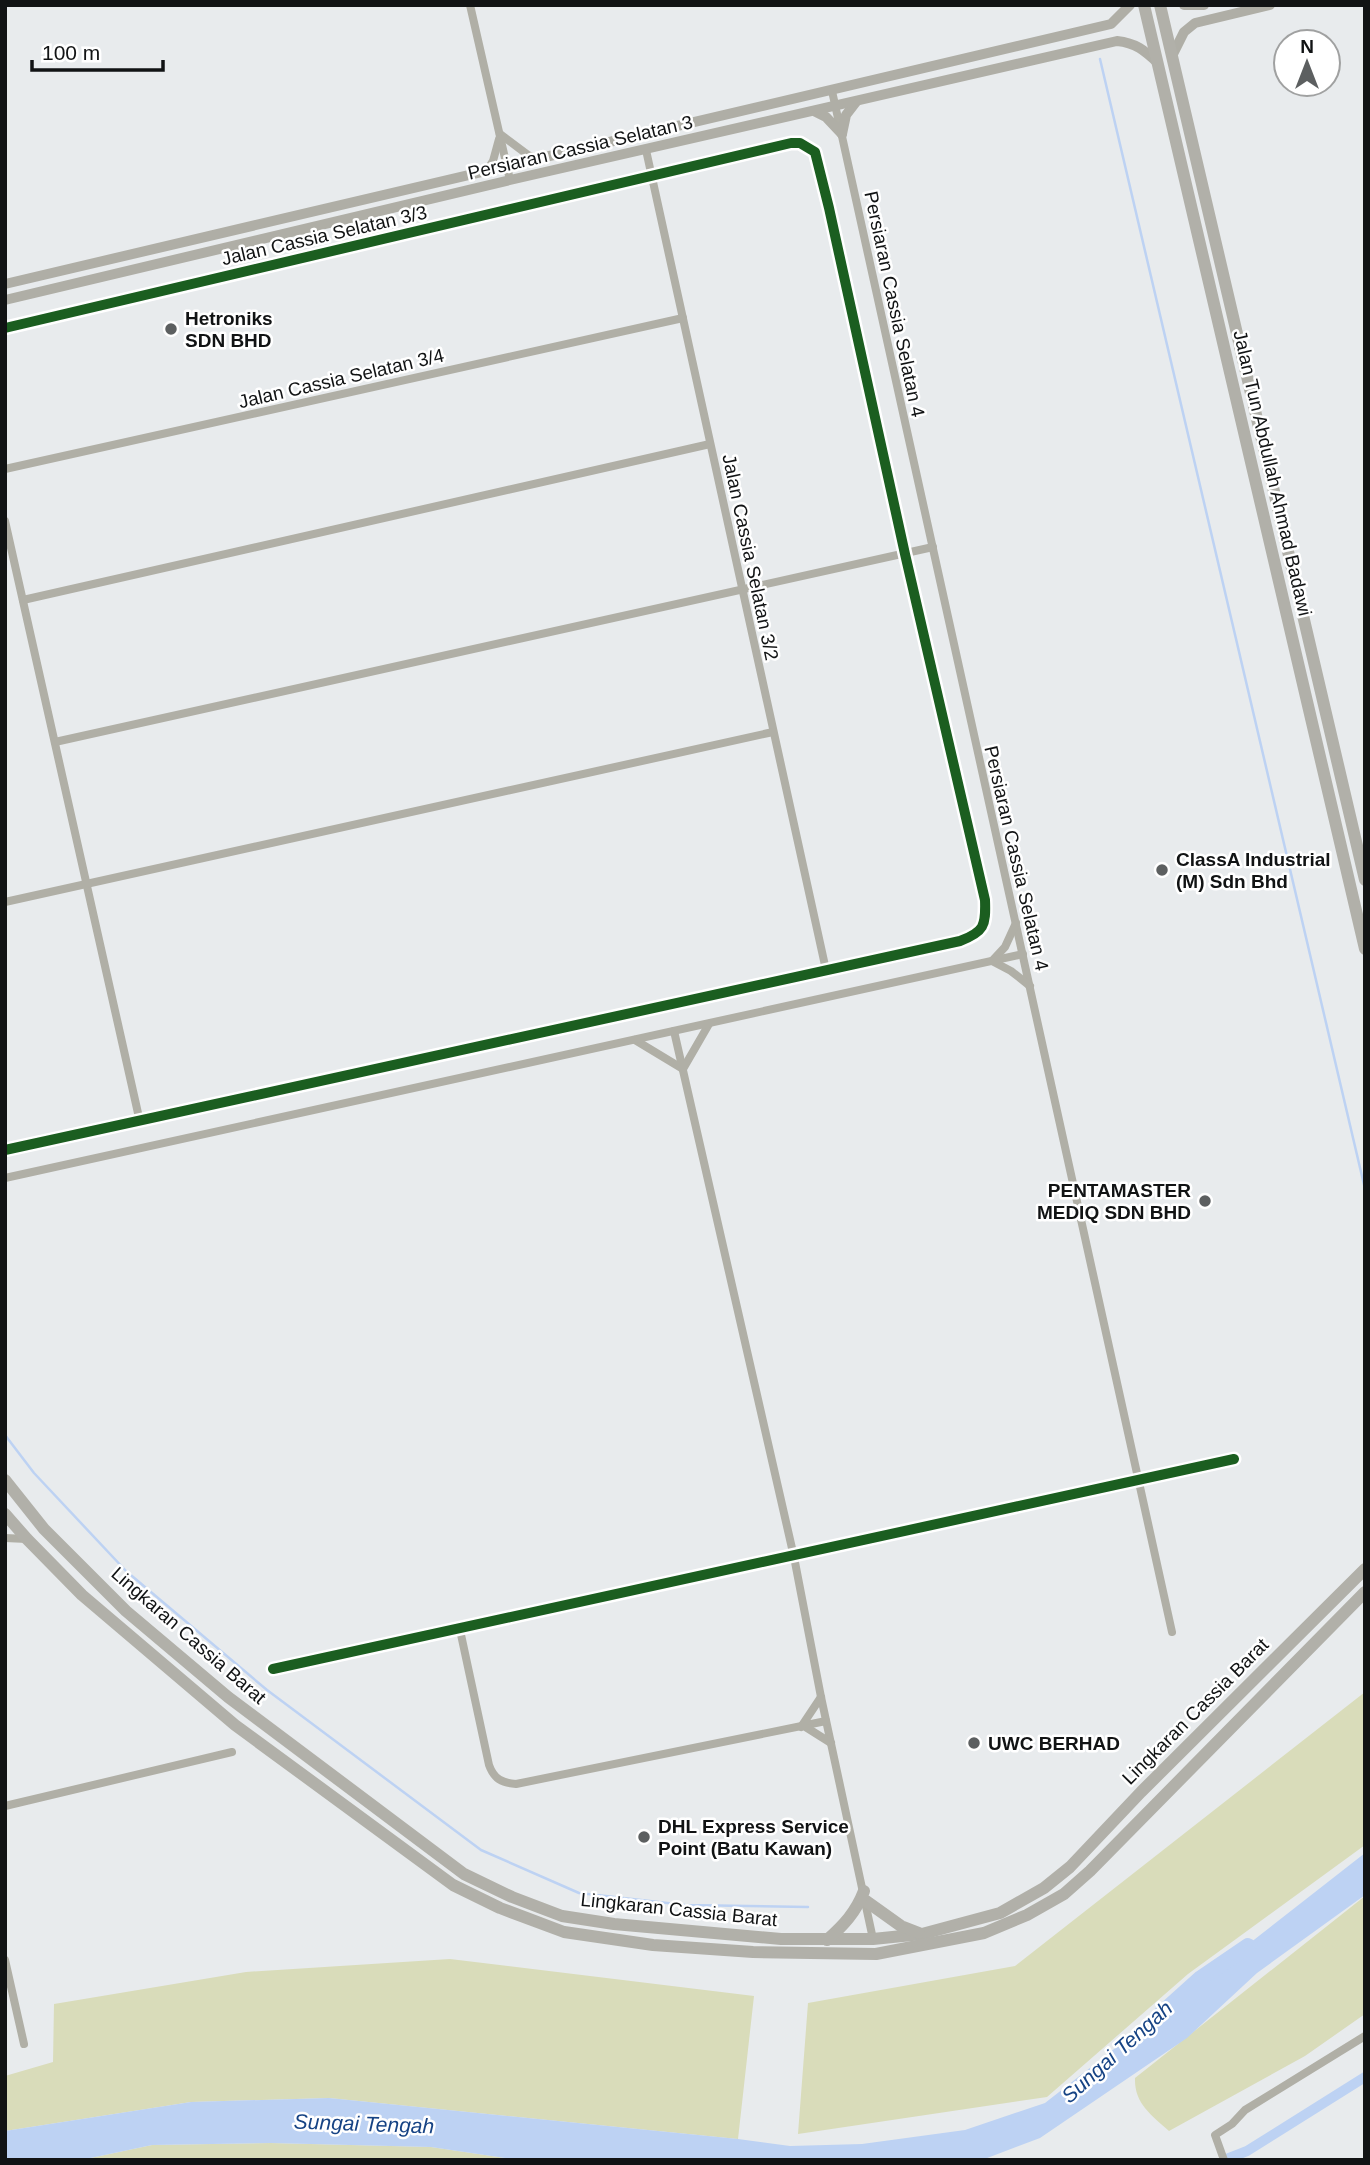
<svg xmlns="http://www.w3.org/2000/svg" width="1370" height="2165" viewBox="0 0 1370 2165" font-family="Helvetica,sans-serif">
<rect width="100%" height="100%" fill="#e8ebed"/>
<!-- green -->
<g fill="#d9dcba">
<polygon points="1365,1692 1365,1845 1188,1974 1047,2097 798,2134 808,2003 1015,1966"/>
<path d="M1365,1896v118l-60,42 -136,75c-18,-16 -35,-28 -34,-53z"/>
<polygon points="450,1959 754,1996 738,2139 329,2098 191,2102 5,2131 5,2076 53,2062 54,2004 246,1972"/>
<polygon points="271,2143 431,2147 519,2160 81,2160 152,2145"/>
</g>
<!-- water -->
<polygon fill="#bdd2f3" points="1365,1853 1365,1895 1257,1973 1187,2038 1040,2138 982,2160 519,2160 431,2147 271,2143 152,2145 81,2160 5,2160 5,2131 191,2102 329,2098 738,2139 790,2146 862,2144 965,2130 1045,2103"/>
<g fill="none" stroke-linecap="round" stroke-linejoin="round">
<!-- stream -->
<g stroke="#bdd2f3" stroke-width="2.5">
<polyline points="1100,59 1365,1189"/>
<polyline points="5,1435 34,1473 126,1571 267,1690 481,1850 579,1893 685,1905 808,1907"/>
</g>
<!-- canal -->
<polyline stroke="#bdd2f3" stroke-width="10" points="1224,2160 1247,2151 1365,2077"/>
<!-- river -->
<polyline stroke="#bdd2f3" stroke-width="16" points="1161,2014 1201,1978 1248,1946"/>
<!-- street -->
<g stroke="#b0afa6" stroke-width="8">
<polyline points="470,5 510,180"/>
<polyline points="832,91 1172,1632"/>
<polyline points="500,134 528,155 538,159"/>
<polyline points="646,150 826,970"/>
<polyline points="486,172 493,161 499,139"/>
<path d="M5,328l786,-185h9l15,9 14,56 76,346 80,346c1,26 -1,32 -25,41l-955,209"/>
<polyline points="5,469 683,318"/>
<polyline points="5,521 140,1122"/>
<polyline points="23,600 710,444"/>
<polyline points="55,742 933,547"/>
<polyline points="5,902 773,732"/>
<polyline points="1016,923 1005,947 992,961 1011,971 1030,986"/>
<polyline points="674,1031 794,1557 821,1697 873,1939"/>
<polyline points="635,1040 683,1069 709,1024"/>
<polyline points="5,1178 1023,954"/>
<polyline points="5,1538 27,1539"/>
<path d="M460,1630l29,135c5,14 13,18 27,19l310,-63"/>
<polyline points="273,1669 1234,1459"/>
<polyline points="804,1726 831,1743"/>
<polyline points="801,1727 821,1697"/>
<polyline points="5,1806 232,1752"/>
<polyline points="5,1960 24,2044"/>
<polyline points="1224,2160 1215,2135 1232,2124 1245,2110 1365,2036"/>
</g>
<!-- secondary -->
<g stroke="#afaea6" stroke-width="10">
<polyline points="1184,5 1204,5"/>
<polyline points="1172,56 1184,32 1195,23 1270,5"/>
<polyline points="814,111 826,117 842,134"/>
<polyline points="842,134 846,115 856,102"/>
<polyline points="5,284 1111,24 1130,5"/>
<path d="M5,300l505,-120 607,-139c19,2 27,9 41,22"/>
</g>
<!-- primary -->
<g stroke="#b1b0a9" stroke-width="12">
<polyline points="1144,5 1365,949"/>
<polyline points="1160,5 1365,880"/>
<polyline points="5,1480 44,1529 126,1611 228,1697 464,1874 512,1897 562,1916 614,1924 781,1939 873,1939 922,1934 1000,1913 1044,1888 1070,1867 1141,1792 1365,1569"/>
<polyline points="5,1514 27,1539 82,1595 235,1725 453,1885 500,1908 564,1932 653,1945 753,1952 876,1954 984,1933 1027,1915 1064,1894 1090,1871 1365,1592"/>
<polyline points="866,1901 901,1926 919,1933"/>
<path d="M827,1940c17,-15 29,-28 37,-49"/>
</g>
<!-- cycleway casing -->
<g stroke="#fff" stroke-width="15">
<g id="cycleway">
<path d="M5,328l786,-185h9l15,9 14,56 76,346 80,346c1,26 -1,32 -25,41l-955,209"/>
<polyline points="273,1669 1234,1459"/>
</g>
</g>
<!-- cycleway -->
<use href="#cycleway" stroke="#1b5e20" stroke-width="10"/>
</g>
<!-- markers -->
<g fill="#5c5f60" stroke="#fff" stroke-width="2.5">
<circle cx="171" cy="329" r="7"/>
<circle cx="1162" cy="870" r="7"/>
<circle cx="1205" cy="1201" r="7"/>
<circle cx="974" cy="1743" r="7"/>
<circle cx="644" cy="1837" r="7"/>
</g>
<g text-anchor="middle" stroke-width="5" stroke-linejoin="round" paint-order="stroke">
<!-- street labels -->
<g font-size="19" fill="#111314" stroke="#fff">
<text transform="translate(580 147) rotate(-13)" y="7">Persiaran Cassia Selatan 3</text>
<text transform="translate(324 235) rotate(-13)" y="7">Jalan Cassia Selatan 3/3</text>
<text transform="translate(895 304) rotate(78)" y="7">Persiaran Cassia Selatan 4</text>
<text transform="translate(341 378) rotate(-13)" y="7">Jalan Cassia Selatan 3/4</text>
<text transform="translate(1273 473) rotate(77)" y="7">Jalan Tun Abdullah Ahmad Badawi</text>
<text transform="translate(751 557) rotate(78)" y="7">Jalan Cassia Selatan 3/2</text>
<text transform="translate(1017 858) rotate(77)" y="7">Persiaran Cassia Selatan 4</text>
<text transform="translate(189 1635) rotate(41)" y="7">Lingkaran Cassia Barat</text>
<text transform="translate(1195 1711) rotate(-45)" y="7">Lingkaran Cassia Barat</text>
<text transform="translate(679 1909) rotate(6)" y="7">Lingkaran Cassia Barat</text>
</g>
<!-- poi labels -->
<g font-size="19" font-weight="bold" fill="#111314" stroke="#fff" text-anchor="start">
<text x="185" y="325">Hetroniks<tspan x="185" dy="22">SDN BHD</tspan></text>
<text x="1176" y="866">ClassA Industrial<tspan x="1176" dy="22">(M) Sdn Bhd</tspan></text>
<text x="1191" y="1197" text-anchor="end">PENTAMASTER<tspan x="1191" dy="22">MEDIQ SDN BHD</tspan></text>
<text x="988" y="1750">UWC BERHAD</text>
<text x="658" y="1833">DHL Express Service<tspan x="658" dy="22">Point (Batu Kawan)</tspan></text>
</g>
<!-- water labels -->
<g font-size="21" font-style="italic" fill="#164384" stroke="#fff">
<text transform="translate(1117 2052) rotate(-42)" y="7">Sungai Tengah</text>
<text transform="translate(364 2124) rotate(2)" y="7">Sungai Tengah</text>
</g>
</g>
<!-- border -->
<rect width="1370" height="2165" fill="none" stroke="#111314" stroke-width="14"/>
<!-- north arrow -->
<g transform="translate(1307 63)"><circle r="33" fill="#ffffff" stroke="#a0a1a1" stroke-width="2"/>
<path d="M0-5L12 26L0 18L-12 26Z" fill="#5c5f60"/>
<text y="-10" font-size="19" font-weight="bold" text-anchor="middle" fill="#111314">N</text>
</g>
<!-- scale -->
<path d="M32 60v10h131v-10" fill="none" stroke="#111314" stroke-width="3.5"/>
<text x="42" y="60" font-size="21" fill="#111314" stroke="#ffffff" stroke-width="5" paint-order="stroke">100 m</text>
</svg>
